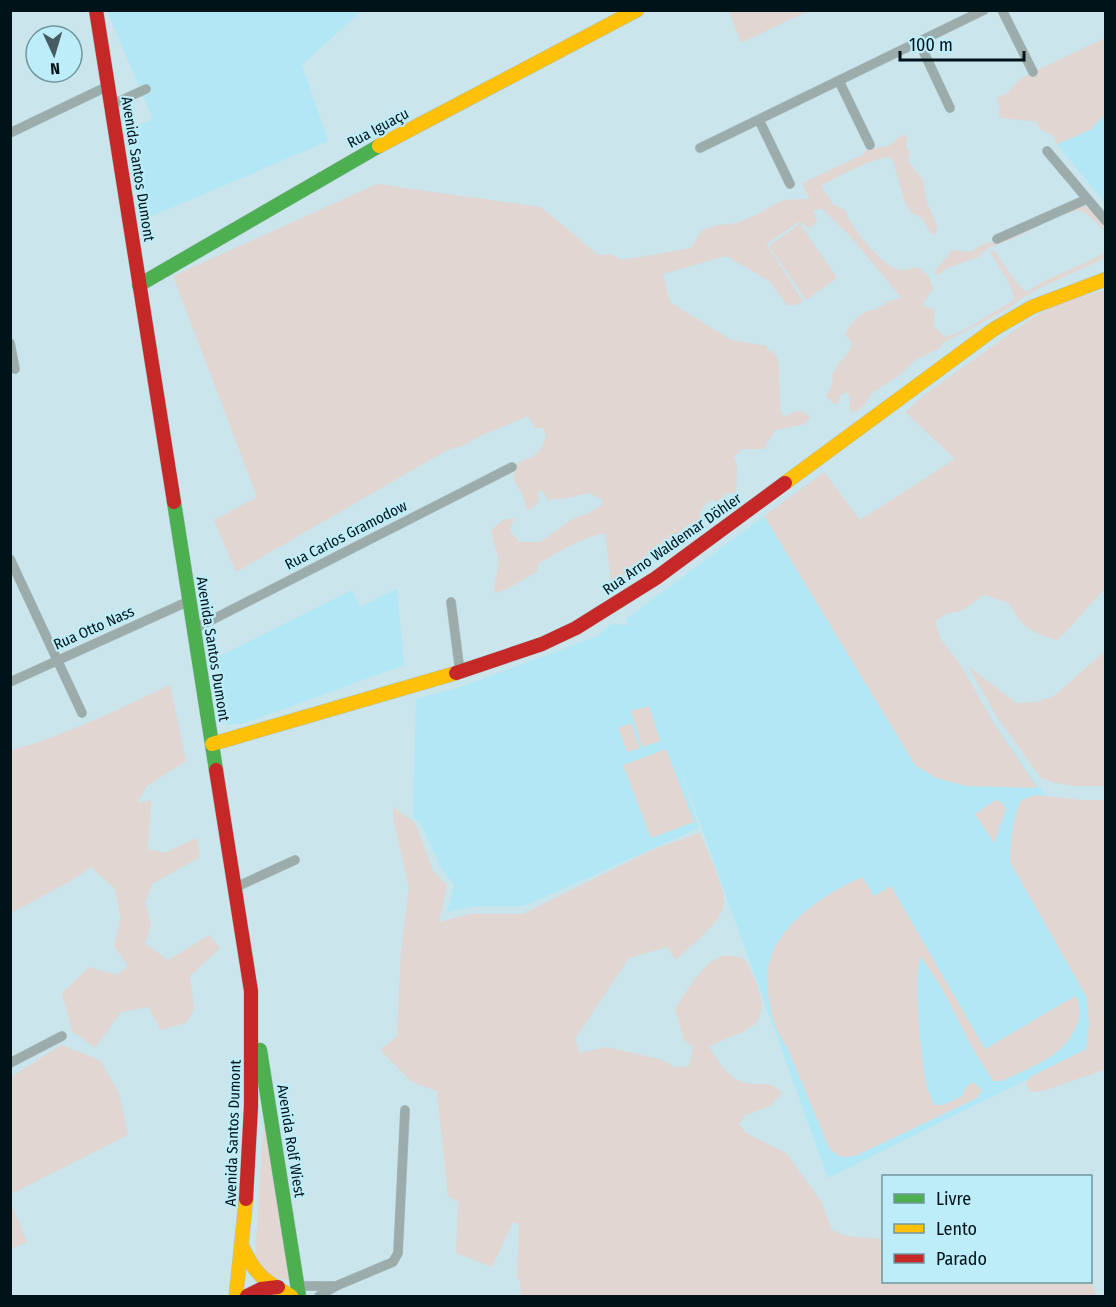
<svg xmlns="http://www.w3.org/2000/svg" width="1116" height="1307" viewBox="0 0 1116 1307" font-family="'Fira Sans Condensed',sans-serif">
<rect width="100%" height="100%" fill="#cae5eb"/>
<!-- built -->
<g fill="#b2e8f5">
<polygon points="107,11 361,11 302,65 328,141 145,219 127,129 153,119"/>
<polygon points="1105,114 1105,203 1057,144 1090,130"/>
<polygon points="819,475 1105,880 1105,1041 828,1178 676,757 699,828 524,906 474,906 447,912 454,885 441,868 421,823 413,816 416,699 463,686 598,636 611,624 628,625 626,619"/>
<polygon points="397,588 404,665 242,724 226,725 216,658 352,590 360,607"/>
</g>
<!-- green -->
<g fill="#e2d6d2">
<polygon points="729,11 808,11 741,43"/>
<path d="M1105,38v76l-15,16 -33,14 -4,-8 -13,-7 -4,-7c-13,-3 -25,-1 -37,-5l1,-8 -3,-11 10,-5 14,-15z"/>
<path d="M905,134l2,5 -1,9 4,5 -2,8 15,19 4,23 10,22 -1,9 -4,1 -10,-17 -11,-5 -7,-13 -11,-39 -4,-4c-14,0 -55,21 -68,29l12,18 12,6c5,16 37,56 54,60 6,1 13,-2 19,-3l11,10 4,12 -10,14 1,4 8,1 3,4c-4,20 0,13 10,25l15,-5 53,-31c4,-13 -18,-37 -23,-51l5,1c8,11 21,36 32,41 23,-17 51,-24 75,-38l4,-1 -1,5 -65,30 -21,12 -8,7 -68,36 -3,5 -25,12 -15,15 -27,17 -9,13 -8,7 -6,-1 -1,-16 -3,-3 -6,4 -2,8h-4l-8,-8 7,-14 -1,-7 7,-12 10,-11 3,-10 -7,-7c3,-7 11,-19 19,-22 4,-3 9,-3 14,-5 10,-6 10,-8 22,-9l-1,-4 -49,-59 -29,-28 -8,3 4,10 -7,7 -11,-6 -33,22 37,57 -7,4h-9l-18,-24 -43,-25 -63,18 7,28 61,38 36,6v5c7,-2 11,7 12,13l1,47 4,6c11,-7 17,-8 27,0l-6,7 -30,6 -11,19h-22l-8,8 3,10 -1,26h-10l-9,9 -5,-3c-6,4 -12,8 -13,16l4,3 -9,9 -5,-3 -11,9 2,4 -11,9 -5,-4 -17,13 2,4 -26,19 -12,4 -6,-49c-20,3 -49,20 -67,31l-1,8c-15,7 -26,17 -42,21 -3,-11 5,-21 3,-34 -1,-10 -6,-19 -7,-29l12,-10 11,-2 -4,13 9,11h21l34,-24 13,-4 15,-9v-6l-14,-6 -20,5 -20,2 -5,-8 -5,-2c2,12 0,15 -11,21 -2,-5 -2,-11 -4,-15 -8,-17 -14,-14 -4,-34 16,-5 22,-10 27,-26l-3,-8h-8l-7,-12 -50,21 -16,9 -15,4 -211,122 -22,-52 43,-23 -84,-221 204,-92 164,23 57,48 11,-1 14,6 68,-12 11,-18 16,-5 20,-2 24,-11 12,-8 11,-4 25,-1 -8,-16 62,-29 2,-4 23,-4 10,-9z"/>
<path d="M1078,205c13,1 19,10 27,19v7l-18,-17 -9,-4 -19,6 -46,23 -25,9 -10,9 -33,12 -6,6 -5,-3 18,-22 19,2 12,-8 13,-3z"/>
<polygon points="800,224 837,278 806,300 769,246"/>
<path d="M1105,290v299c-17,16 -30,35 -48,51 -28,-8 -34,-12 -48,-37l-25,-8 -23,16 -15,3 -11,7 6,19 19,24 33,58 45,66 -72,-2 -30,-8 -21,-13 -151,-249 60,-44 36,48 95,-61 -50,-47 22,-19 105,-75 30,-16z"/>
<polygon points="1105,651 1105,786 1076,786 1055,783 1041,778 997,717 968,666 1016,703 1036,702 1054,696"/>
<path d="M170,685l16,76 -39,25 -10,17 14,-3 -3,49 16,4 33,-15 3,19 -48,27 -7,19 6,21 -6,20 23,16 41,-25 11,13 -30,28 4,33 -7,13 -26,8 -13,-23 -27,5 -26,36 -23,-17 -10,-38 27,-26 27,8 12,-9 -14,-20 7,-27 -6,-30 -24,-22 -22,15 -58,31v-163c55,-14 107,-41 159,-65z"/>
<polygon points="649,706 660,741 642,747 631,711"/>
<polygon points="631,723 640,748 627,752 618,728"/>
<polygon points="666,749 694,822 651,838 623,765"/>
<path d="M1035,795l46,5h24l1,269 -63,22 -14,1 -3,-10 6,-6 54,-27 3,-25 -2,-26 -77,-136c0,-21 3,-43 11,-62z"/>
<polygon points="995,800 1001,802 1006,809 994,843 975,814"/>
<path d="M393,807l22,16 18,48 14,14 -8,37 31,-8h53l131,-65 46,-16c6,17 28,58 23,75 -5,17 -34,39 -47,52l-9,-13 -38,11 -54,81 5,14 26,-6 57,13 11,7 15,-1 4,-19 -9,-7 -9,-31c10,-16 27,-45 45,-52 7,-3 17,-1 24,2 10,17 30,52 7,68 -12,8 -29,12 -42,20 8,12 18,30 33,35 16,5 26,-3 40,11l-12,13 -24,9 -7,9 7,9 40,20 35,48 11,29 14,6 37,3 1,43 207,-2 5,16h-575l-1,-15 -3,-4 2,-53 -6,-2 -21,45 -36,-14 2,-51 -10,-6 -11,-105 -25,-9 -32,-32 17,-14 4,-84 8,-64 -15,-66z"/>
<path d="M862,877l12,19 17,-10 94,163 90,-53c6,11 6,19 1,31 -12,30 -46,40 -74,54h-9l-20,-32 -32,-62 -20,-30c-9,16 1,104 5,126 2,7 5,15 8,22h9l19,-9 4,-9 7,-5 9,8 -5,8 -122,58 -14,1 -11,-7 -43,-103c-11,-15 -15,-29 -18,-47 -2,-13 -3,-28 1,-41 13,-39 57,-66 92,-82z"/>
<polygon points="61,1045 100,1060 119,1093 128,1135 11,1194 11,1077"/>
<path d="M264,1114l30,166c-25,-1 -24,-2 -39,-21z"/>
<polygon points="11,1203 27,1242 11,1249 10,1203"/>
</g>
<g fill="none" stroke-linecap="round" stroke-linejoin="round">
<!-- street casing -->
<g stroke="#acc2c7" stroke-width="10">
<g id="street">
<polyline points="1002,10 1033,72"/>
<polyline points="919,42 950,108"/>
<polyline points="839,81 870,145"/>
<polyline points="111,105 146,89"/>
<polyline points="759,120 790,184"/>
<polyline points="10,133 108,86"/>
<polyline points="700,148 984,10"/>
<polyline points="1047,151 1106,221"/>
<polyline points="997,239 1087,199"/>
<polyline points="10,343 15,369"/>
<polyline points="10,559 82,713"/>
<polyline points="451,602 460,672"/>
<polyline points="194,629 512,467"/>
<polyline points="10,682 189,601"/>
<polyline points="234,888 295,860"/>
<polyline points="10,1063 62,1036"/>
<polyline points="298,1286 336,1286"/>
<polyline points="319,1296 336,1286 393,1262 398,1253 405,1110"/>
</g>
</g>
<!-- fast casing -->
<g stroke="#acc2c7" stroke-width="15">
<g id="fast">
<polyline points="139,285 379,146"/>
<polyline points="174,502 216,770"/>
<polyline points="260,1050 299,1296"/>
</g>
</g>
<!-- slow casing -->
<g stroke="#acc2c7" stroke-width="15">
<g id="slow">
<polyline points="379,146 637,10"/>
<polyline points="785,483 994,329 1032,307 1106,279"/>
<polyline points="212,744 456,673"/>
<path d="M243,1248c12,27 23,34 48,48"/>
<polyline points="236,1296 246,1199"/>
</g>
</g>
<!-- jam casing -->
<g stroke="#acc2c7" stroke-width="15">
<g id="jam">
<polyline points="96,10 174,502"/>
<polyline points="456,673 542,644 576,628 656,578 785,483"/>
<polyline points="216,770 251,991 251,1106 246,1199"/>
<polyline points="247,1296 261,1289 278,1287"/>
</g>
</g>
<!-- street -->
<use href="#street" stroke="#9bacaa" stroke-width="9"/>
<!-- fast -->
<use href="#fast" stroke="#4caf50" stroke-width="14"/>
<!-- slow -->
<use href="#slow" stroke="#ffc107" stroke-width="14"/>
<!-- jam -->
<use href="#jam" stroke="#c62828" stroke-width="14"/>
</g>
<g text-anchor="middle" stroke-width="4.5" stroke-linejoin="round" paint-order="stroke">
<!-- street labels -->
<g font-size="15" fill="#001319" stroke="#bcedf9">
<text transform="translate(378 128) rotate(-28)" y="5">Rua Iguaçu</text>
<text transform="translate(138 169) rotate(81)" y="5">Avenida Santos Dumont</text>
<text transform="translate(346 535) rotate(-27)" y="5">Rua Carlos Gramodow</text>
<text transform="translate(672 544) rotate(-35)" y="5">Rua Arno Waldemar Döhler</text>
<text transform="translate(94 628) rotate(-24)" y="5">Rua Otto Nass</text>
<text transform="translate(213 649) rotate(81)" y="5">Avenida Santos Dumont</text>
<text transform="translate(233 1133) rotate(-88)" y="5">Avenida Santos Dumont</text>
<text transform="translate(291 1141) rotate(81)" y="5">Avenida Rolf Wiest</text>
</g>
</g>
<!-- border -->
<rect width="1116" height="1307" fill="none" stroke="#001319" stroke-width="24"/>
<!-- legend -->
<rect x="882" y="1175" width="210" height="108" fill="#bcedf9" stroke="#71969f" stroke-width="1.5"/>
<rect x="894" y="1194" width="30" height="9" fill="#4caf50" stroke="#71969f" stroke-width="1.5"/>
<text x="936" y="1205" font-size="18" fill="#001319">Livre</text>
<rect x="894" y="1224" width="30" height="9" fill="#ffc107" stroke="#71969f" stroke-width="1.5"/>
<text x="936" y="1235" font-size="18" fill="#001319">Lento</text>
<rect x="894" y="1254" width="30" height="9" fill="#c62828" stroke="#71969f" stroke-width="1.5"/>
<text x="936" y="1265" font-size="18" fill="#001319">Parado</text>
<!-- north arrow -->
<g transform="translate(54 54) rotate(176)"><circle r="28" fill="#bcedf9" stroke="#71969f" stroke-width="1.5"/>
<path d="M0-4.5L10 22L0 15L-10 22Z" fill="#475c62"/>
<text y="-9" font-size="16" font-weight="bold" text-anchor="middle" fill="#001319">N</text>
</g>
<!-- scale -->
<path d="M900 51v9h124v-9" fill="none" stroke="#001319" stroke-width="3"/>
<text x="909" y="51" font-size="18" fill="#001319" stroke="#bcedf9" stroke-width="4.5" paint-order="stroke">100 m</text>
</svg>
